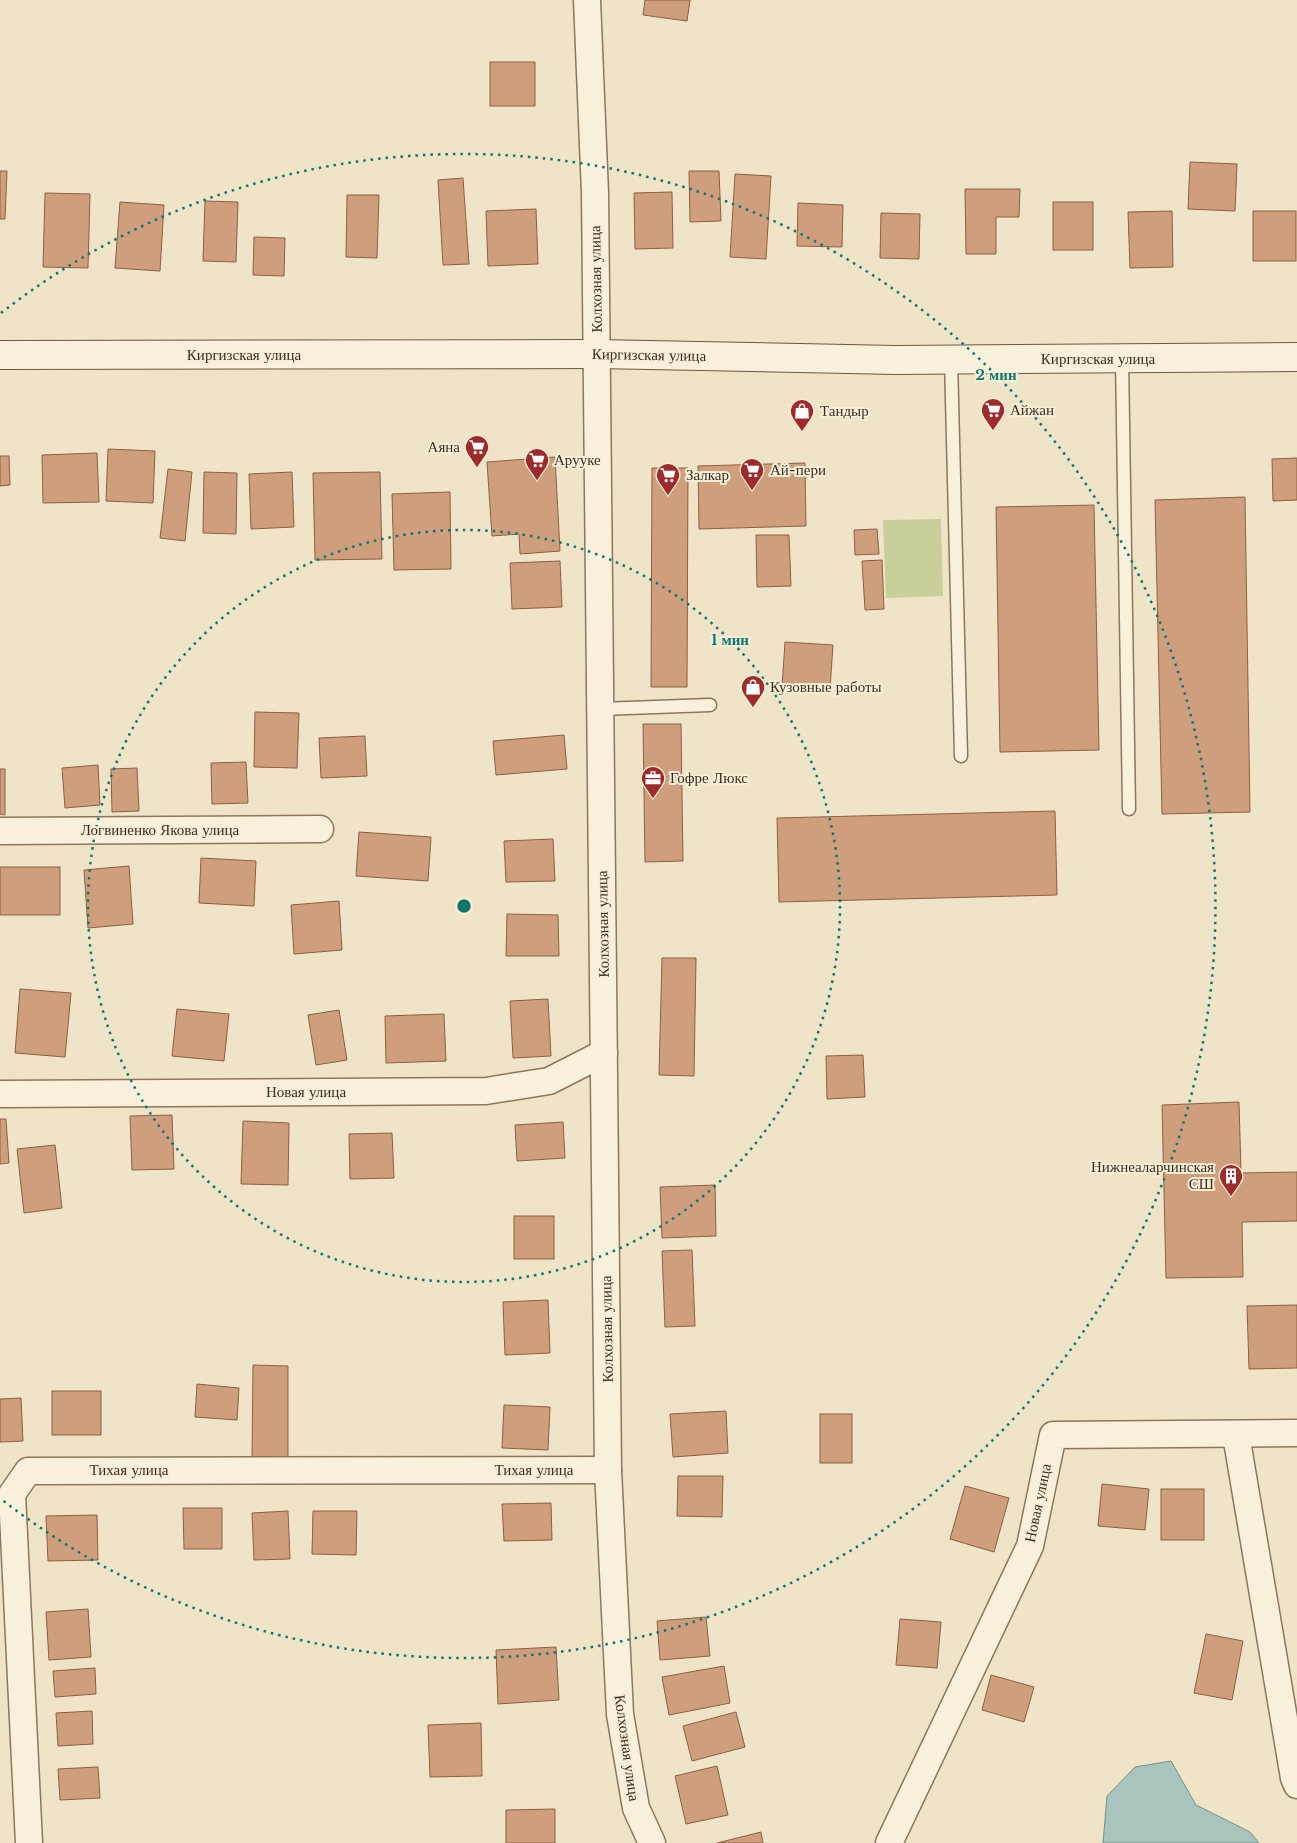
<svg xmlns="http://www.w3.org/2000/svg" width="1297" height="1843" viewBox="0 0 1297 1843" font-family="'Libre Baskerville',serif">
<rect width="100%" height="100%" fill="#f0e4c8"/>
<!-- green -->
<polygon fill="#c9cf9b" points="941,519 943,596 886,598 883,520"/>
<!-- water -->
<polygon fill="#a9c4bc" stroke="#6f938a" points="1171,1761 1196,1805 1250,1832 1259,1843 1103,1843 1107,1796 1135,1767"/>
<!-- building -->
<g fill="#cf9f7d" stroke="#8d5f41">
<polygon points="645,0 690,0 687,21 643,15"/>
<rect x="490" y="62" width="45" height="44"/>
<polygon points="1190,162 1237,164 1235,211 1188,209"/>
<polygon points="0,171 7,171 5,219 0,219"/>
<polygon points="689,171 719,171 721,221 690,222"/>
<polygon points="735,174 771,176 766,259 730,257"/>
<polygon points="463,178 469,264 443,265 438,180"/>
<polygon points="965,189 1020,189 1019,217 996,217 996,254 966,254"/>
<polygon points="672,192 673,248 635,249 634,193"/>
<polygon points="45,193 90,194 88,268 43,267"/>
<polygon points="347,195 379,195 377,258 346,257"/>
<polygon points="205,201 238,202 236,262 203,261"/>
<polygon points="120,202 164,205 160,271 115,268"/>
<rect x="1053" y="202" width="40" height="48"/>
<polygon points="798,203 843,205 842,247 797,246"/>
<polygon points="536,209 538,264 488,266 486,211"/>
<polygon points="1172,211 1173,267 1130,268 1128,212"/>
<rect x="1253" y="211" width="43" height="50"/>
<polygon points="881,213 920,214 919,259 880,258"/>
<polygon points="254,237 285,238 284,276 253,275"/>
<polygon points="108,449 155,451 153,503 106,501"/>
<polygon points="97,453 99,502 43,503 42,455"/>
<polygon points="0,456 9,456 10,485 0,486"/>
<polygon points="555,457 560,551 520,554 519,534 492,536 487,462"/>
<polygon points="1297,458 1297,500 1273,501 1272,459"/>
<polygon points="805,463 806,526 699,529 698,466"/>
<polygon points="652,468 688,468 687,687 651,687"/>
<polygon points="168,469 192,472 185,541 160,538"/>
<polygon points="204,472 237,473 236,534 203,533"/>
<polygon points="292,472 294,527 251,529 249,474"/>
<polygon points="380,472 382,559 315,560 313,473"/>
<polygon points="450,492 451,569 394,570 392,494"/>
<polygon points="1245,497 1250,812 1162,814 1155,500"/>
<polygon points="1094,505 1099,750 1000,752 996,507"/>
<polygon points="877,529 879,554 855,555 854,530"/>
<polygon points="756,535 789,535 791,586 757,587"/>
<polygon points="882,560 884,609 865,610 862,561"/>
<polygon points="560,561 562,607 512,609 510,563"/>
<polygon points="785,642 833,645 830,689 782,687"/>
<polygon points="255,712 299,713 297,768 254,767"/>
<polygon points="643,724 681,724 683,861 645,862"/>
<polygon points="564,735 567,769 496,775 493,741"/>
<polygon points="365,736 367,776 321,778 319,738"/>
<polygon points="246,762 248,803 212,804 211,763"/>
<polygon points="98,765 100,805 65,808 62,768"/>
<polygon points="137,768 139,811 112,812 111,769"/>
<polygon points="0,769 5,769 5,815 0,814"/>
<polygon points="1055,811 1057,895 779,902 777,818"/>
<polygon points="359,832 431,837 428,881 356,876"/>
<polygon points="553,839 555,881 506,882 504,841"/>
<polygon points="201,858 256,861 254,906 199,903"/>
<polygon points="129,866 133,924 88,928 84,870"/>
<rect x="0" y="867" width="60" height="48"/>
<polygon points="339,901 342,950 294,954 291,905"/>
<polygon points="507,914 558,915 559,956 506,956"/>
<polygon points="662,958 696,958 694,1076 659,1075"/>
<polygon points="20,989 71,993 65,1057 15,1053"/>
<polygon points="548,999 551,1056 513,1058 510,1001"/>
<polygon points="177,1009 229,1014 224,1061 172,1056"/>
<polygon points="339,1010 347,1060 316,1065 308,1015"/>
<polygon points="444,1014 446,1061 386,1063 385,1016"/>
<polygon points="863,1055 865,1097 827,1099 826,1056"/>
<polygon points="1239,1102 1241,1173 1297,1172 1297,1221 1242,1222 1243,1277 1166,1278 1162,1105"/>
<polygon points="172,1115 174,1169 132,1170 130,1116"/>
<polygon points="0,1119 6,1119 9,1163 0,1164"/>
<polygon points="243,1121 289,1123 288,1185 241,1184"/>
<polygon points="563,1122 565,1158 517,1161 515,1125"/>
<polygon points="392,1133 394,1178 350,1179 349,1134"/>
<polygon points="55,1145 62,1208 24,1213 17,1149"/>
<polygon points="715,1185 716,1236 662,1238 660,1187"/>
<rect x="514" y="1216" width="40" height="43"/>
<polygon points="692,1250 695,1326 665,1327 662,1251"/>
<polygon points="548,1300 550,1353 505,1355 503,1302"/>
<polygon points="1297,1305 1297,1368 1249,1369 1247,1306"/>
<polygon points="253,1365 288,1366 288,1458 252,1458"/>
<polygon points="197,1384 239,1388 237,1420 195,1417"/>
<rect x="52" y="1391" width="49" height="44"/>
<polygon points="21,1398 23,1441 0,1442 0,1399"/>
<polygon points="504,1405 550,1407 548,1450 502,1448"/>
<polygon points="726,1411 728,1453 673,1457 670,1414"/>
<rect x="820" y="1414" width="32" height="49"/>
<polygon points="678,1476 723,1476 722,1517 677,1516"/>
<polygon points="1102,1484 1149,1489 1145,1530 1098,1526"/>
<polygon points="965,1486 1009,1498 994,1552 950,1539"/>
<rect x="1161" y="1489" width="43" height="51"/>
<polygon points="551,1503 552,1540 504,1541 502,1504"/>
<polygon points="183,1508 222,1508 222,1549 184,1549"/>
<polygon points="288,1511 290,1559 254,1560 252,1513"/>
<polygon points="313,1511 357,1511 356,1555 312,1554"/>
<polygon points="97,1515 98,1560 48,1561 46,1516"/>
<polygon points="88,1609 91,1657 49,1660 46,1612"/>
<polygon points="706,1617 710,1656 660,1660 657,1621"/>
<polygon points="900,1619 941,1622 937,1668 896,1665"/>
<polygon points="1206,1634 1243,1641 1232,1700 1194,1693"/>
<polygon points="556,1647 559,1700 498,1704 496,1650"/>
<polygon points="724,1666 730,1703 669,1715 662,1677"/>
<polygon points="95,1668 96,1694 55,1697 53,1671"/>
<polygon points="991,1675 1034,1687 1024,1722 982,1710"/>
<polygon points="92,1711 93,1744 58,1746 56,1713"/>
<polygon points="736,1712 745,1747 692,1761 683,1726"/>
<polygon points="481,1723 482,1776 430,1777 428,1725"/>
<polygon points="717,1766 728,1815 686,1824 675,1776"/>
<polygon points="98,1767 100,1798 60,1800 58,1769"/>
<polygon points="555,1809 555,1843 506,1843 506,1810"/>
<polygon points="761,1832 763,1843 717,1843"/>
</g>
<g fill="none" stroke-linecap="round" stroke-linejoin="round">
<!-- service casing -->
<g stroke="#8d765c" stroke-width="15">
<g id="service">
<polyline points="1122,358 1129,809"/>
<polyline points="951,360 961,756"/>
<polyline points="600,709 710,705"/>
</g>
</g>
<!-- minor casing -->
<g stroke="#8d765c" stroke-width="29">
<g id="minor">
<polyline points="587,0 595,193 608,1470 620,1714 636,1808 652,1843"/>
<polyline points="0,831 320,829"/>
<polyline points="0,1094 486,1091 549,1081 604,1053"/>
<polyline points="1236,1435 1294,1778 1297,1785"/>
<polyline points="29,1843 12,1494 28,1471 608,1470"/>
<polyline points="889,1843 1030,1546 1053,1435 1297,1433"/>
</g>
</g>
<!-- secondary casing -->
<g stroke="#6f573f" stroke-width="30">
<polyline id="secondary" points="0,355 597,354 896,360 1297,357"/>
</g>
<!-- service -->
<use href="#service" stroke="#faf1dc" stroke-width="12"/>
<!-- minor -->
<use href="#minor" stroke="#faf1dc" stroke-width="26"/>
<!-- secondary -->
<use href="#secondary" stroke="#faf1dc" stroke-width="28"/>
</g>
<!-- distance rings -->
<g fill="none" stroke="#0f766e" stroke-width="2.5" stroke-dasharray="2.5 5">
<circle cx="464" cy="906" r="376"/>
<path d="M1 313A752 752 0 1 1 1 1499"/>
</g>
<!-- icons -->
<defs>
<g id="supermarket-pin" transform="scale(1.25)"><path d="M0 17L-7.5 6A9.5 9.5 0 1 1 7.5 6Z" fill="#9e2a2b" stroke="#f7eed8"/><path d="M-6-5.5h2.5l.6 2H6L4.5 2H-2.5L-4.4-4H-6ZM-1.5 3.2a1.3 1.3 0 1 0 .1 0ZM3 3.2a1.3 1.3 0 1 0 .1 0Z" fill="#fff"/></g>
<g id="shop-pin" transform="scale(1.25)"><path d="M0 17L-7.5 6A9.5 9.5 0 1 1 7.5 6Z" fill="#9e2a2b" stroke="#f7eed8"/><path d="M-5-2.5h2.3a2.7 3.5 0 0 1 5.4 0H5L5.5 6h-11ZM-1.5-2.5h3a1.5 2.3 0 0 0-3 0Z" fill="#fff"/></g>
<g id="office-pin" transform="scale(1.25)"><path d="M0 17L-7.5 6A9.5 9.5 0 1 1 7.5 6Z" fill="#9e2a2b" stroke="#f7eed8"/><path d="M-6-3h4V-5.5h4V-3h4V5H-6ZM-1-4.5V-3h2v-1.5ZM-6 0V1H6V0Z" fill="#fff"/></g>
<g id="building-pin" transform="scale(1.25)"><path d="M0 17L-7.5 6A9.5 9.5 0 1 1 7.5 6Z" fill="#9e2a2b" stroke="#f7eed8"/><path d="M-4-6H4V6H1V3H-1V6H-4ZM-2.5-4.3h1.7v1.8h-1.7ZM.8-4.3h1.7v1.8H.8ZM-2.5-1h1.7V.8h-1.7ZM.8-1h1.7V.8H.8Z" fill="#fff"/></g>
</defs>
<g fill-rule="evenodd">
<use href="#supermarket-pin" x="993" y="410"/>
<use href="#shop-pin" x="802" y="411"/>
<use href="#supermarket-pin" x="477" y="447"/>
<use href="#supermarket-pin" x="537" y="460"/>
<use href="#supermarket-pin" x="752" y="470"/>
<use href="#supermarket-pin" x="668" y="475"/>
<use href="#shop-pin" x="753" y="687"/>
<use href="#office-pin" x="653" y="778"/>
<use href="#building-pin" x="1231" y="1176"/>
</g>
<g text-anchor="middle" stroke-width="4" stroke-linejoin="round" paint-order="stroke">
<!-- street labels -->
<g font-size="15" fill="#3d2e20" stroke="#f7eed8">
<text transform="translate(596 279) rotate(-91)" y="5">Колхозная улица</text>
<text x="244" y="360">Киргизская улица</text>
<text transform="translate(649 355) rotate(1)" y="5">Киргизская улица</text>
<text x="1098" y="364">Киргизская улица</text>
<text x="160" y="835">Логвиненко Якова улица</text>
<text transform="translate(603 924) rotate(-91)" y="5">Колхозная улица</text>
<text x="306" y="1097">Новая улица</text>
<text transform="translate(607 1329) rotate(-91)" y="5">Колхозная улица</text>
<text x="129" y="1475">Тихая улица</text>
<text x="534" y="1475">Тихая улица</text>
<text transform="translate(1038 1503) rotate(-78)" y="5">Новая улица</text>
<text transform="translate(627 1748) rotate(82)" y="5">Колхозная улица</text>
</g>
<!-- poi labels -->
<g font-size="15" fill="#3d2e20" stroke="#f7eed8" text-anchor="start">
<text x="1010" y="415">Айжан</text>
<text x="820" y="416">Тандыр</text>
<text x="460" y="452" text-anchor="end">Аяна</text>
<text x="554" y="465">Арууке</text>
<text x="770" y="475">Ай-пери</text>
<text x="686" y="480">Залкар</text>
<text x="770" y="692">Кузовные работы</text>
<text x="670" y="783">Гофре Люкс</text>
<text x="1214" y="1172" text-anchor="end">Нижнеаларчинская<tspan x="1214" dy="17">СШ</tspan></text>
</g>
</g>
<circle cx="464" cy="906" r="8" fill="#0f766e" stroke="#f7eed8" stroke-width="2.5"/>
<g font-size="15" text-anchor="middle" font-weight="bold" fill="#0f766e" stroke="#f7eed8" stroke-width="4" stroke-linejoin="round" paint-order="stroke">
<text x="996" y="380">2 мин</text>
<text x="730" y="645">1 мин</text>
</g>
</svg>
